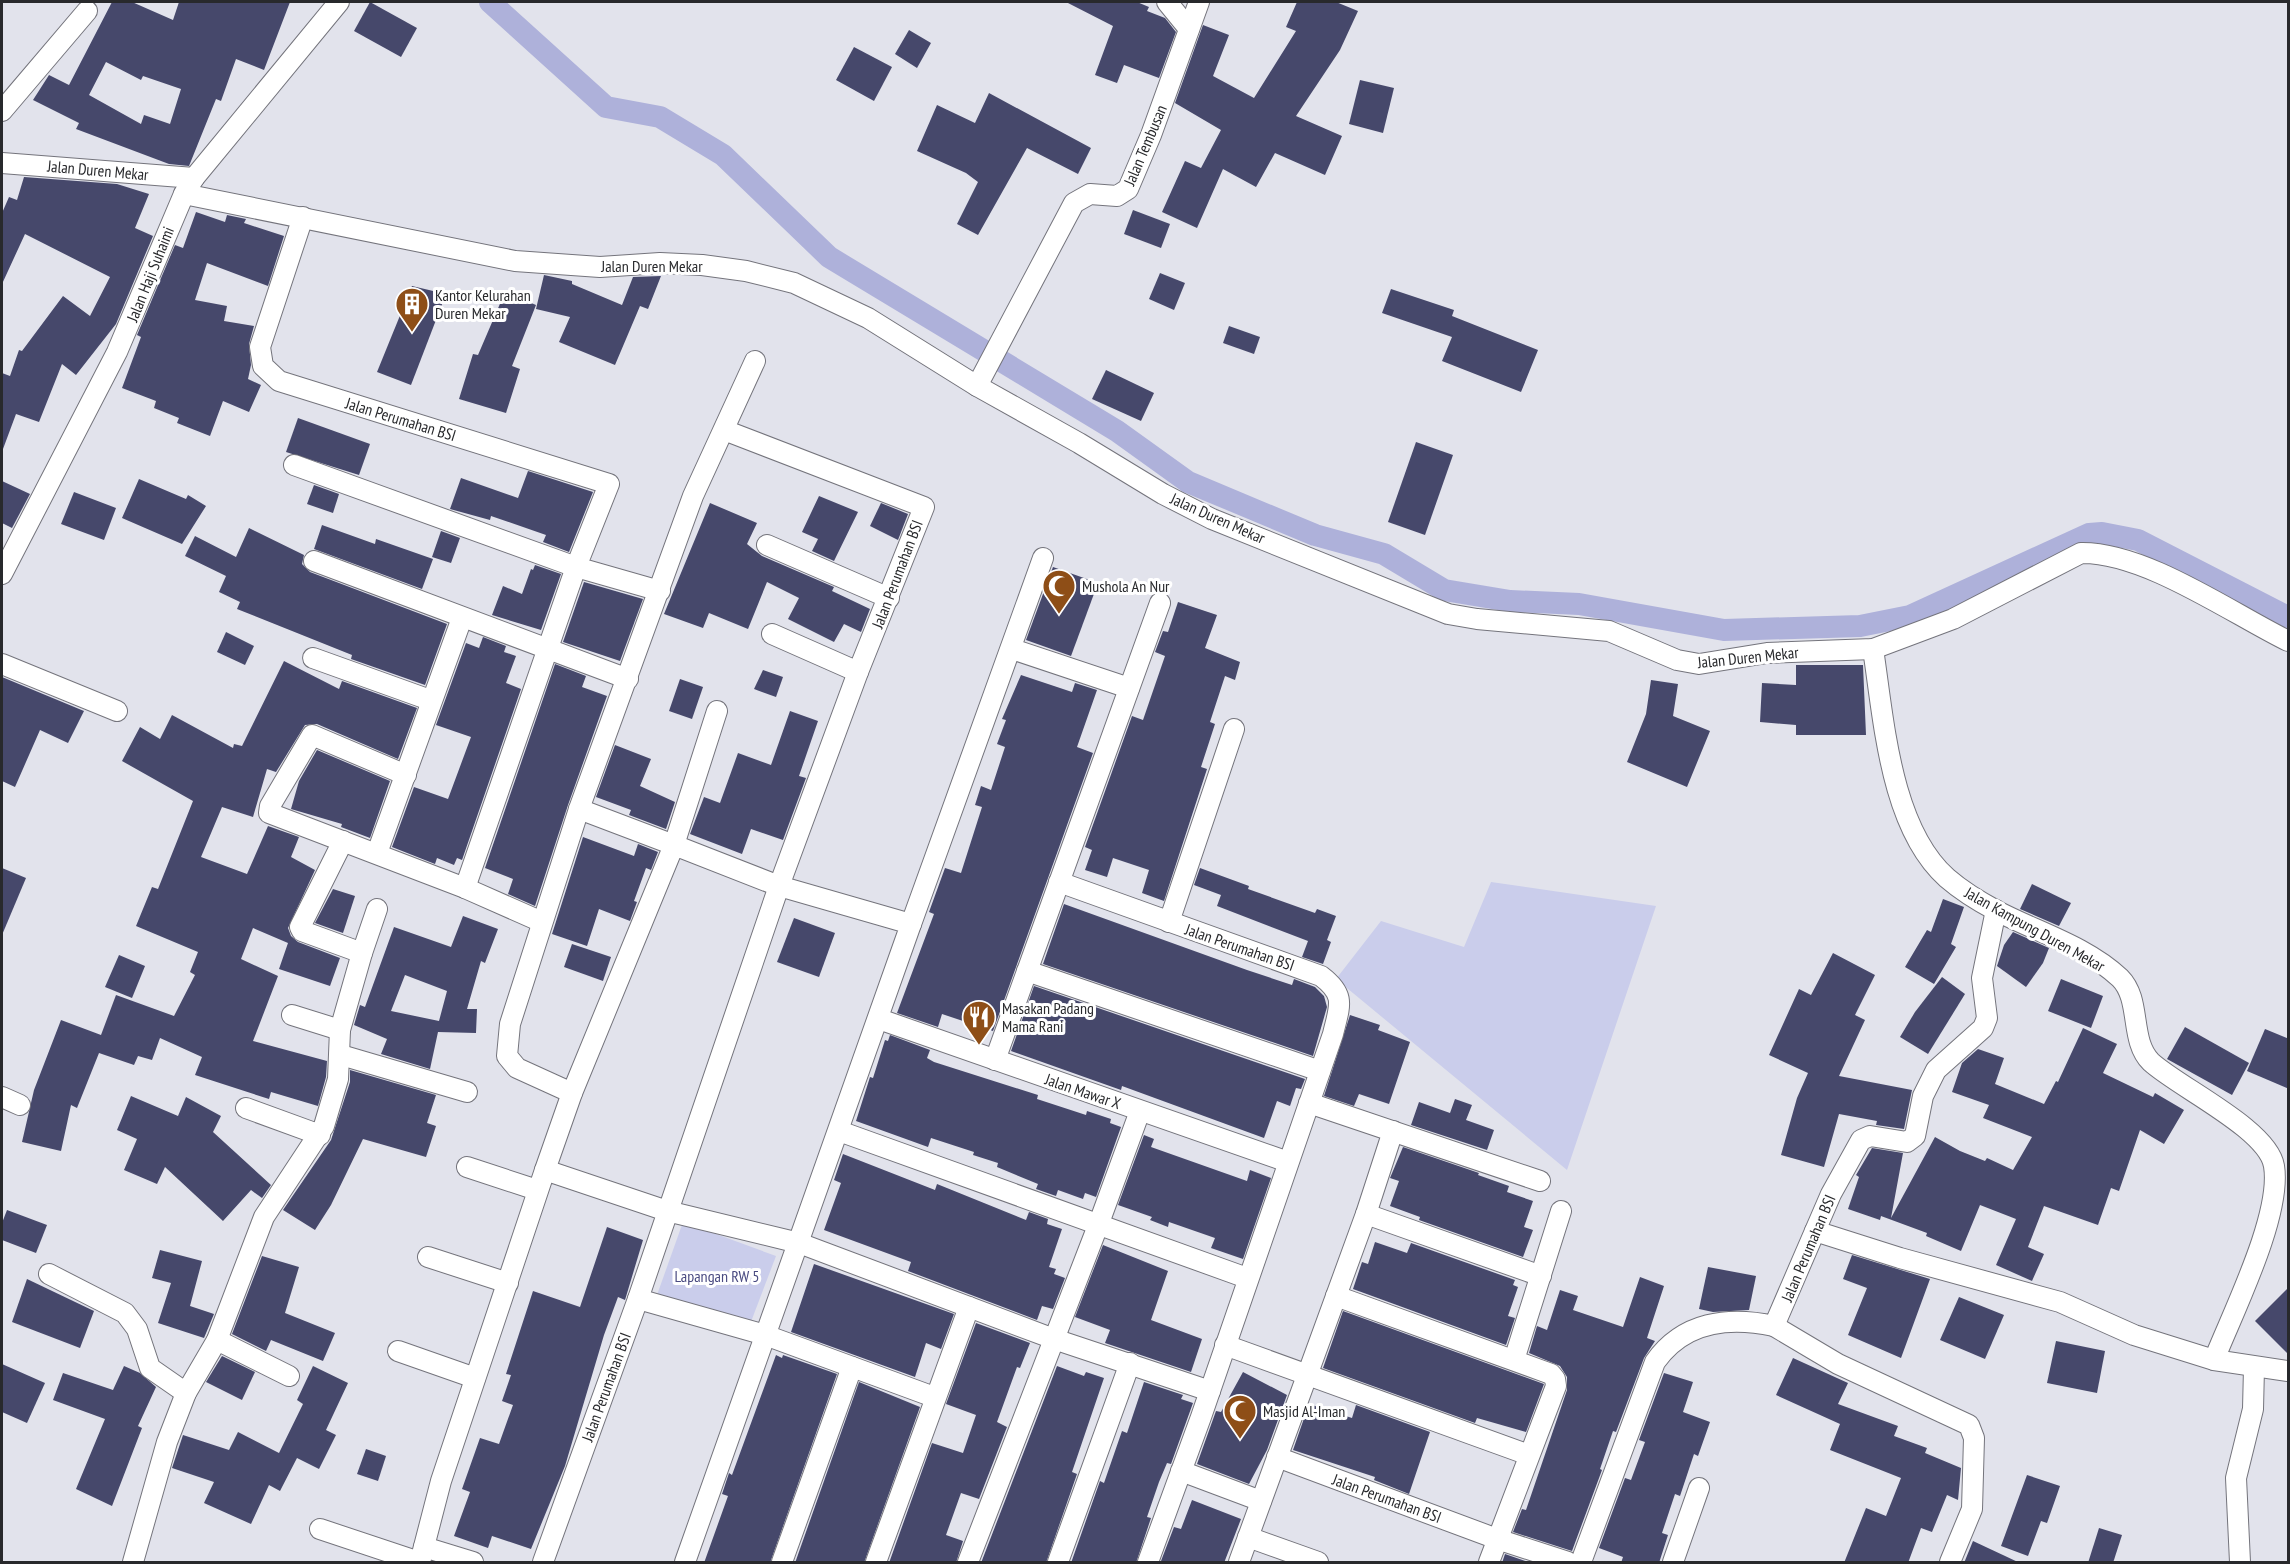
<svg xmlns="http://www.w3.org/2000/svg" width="2290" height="1564" viewBox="0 0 2290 1564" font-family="'PT Sans Narrow',sans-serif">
<rect width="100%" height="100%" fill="#e2e3ec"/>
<!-- green -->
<g fill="#cacdeb">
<polygon points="1491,882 1656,906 1567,1170 1336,979 1381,921 1464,947"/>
<polygon points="683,1222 776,1256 749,1327 657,1295"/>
</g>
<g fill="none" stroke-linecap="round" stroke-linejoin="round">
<!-- canal -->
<polyline stroke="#aeb1da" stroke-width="22" points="490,2 606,107 660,117 723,155 829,257 1117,431 1188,482 1315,535 1384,554 1444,590 1510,601 1579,604 1724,630 1860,626 1910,616 2089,534 2102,533 2138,540 2288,617"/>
</g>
<!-- building -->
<g fill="#46486b" fill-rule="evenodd">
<path d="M112,2h20l41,18 6,-18h111l-26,68 -28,-11 -15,42 -5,-2 -27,67 -20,-2 -93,-35 3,-6 -46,-23 16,-25 20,10zM106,62l35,18 2,-4 38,13 -11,35 -26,-9 -3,9 -52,-29z"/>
<polygon points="370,2 417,28 401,57 354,31"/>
<polygon points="1066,2 1137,2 1149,7 1147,11 1165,18 1176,32 1159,78 1124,65 1117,83 1095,75 1113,26"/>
<polygon points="1297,2 1336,2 1358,11 1340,50 1296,116 1342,136 1325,175 1275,153 1256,187 1223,169 1197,228 1162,212 1185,161 1201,168 1221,130 1175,103 1203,25 1229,35 1213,76 1254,98 1296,31 1286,27"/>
<polygon points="909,30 931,43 917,68 895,54"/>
<polygon points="854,47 892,67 874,101 836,80"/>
<polygon points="1360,80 1394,88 1383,133 1349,124"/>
<polygon points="989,93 1091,148 1078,174 1027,148 978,235 957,224 978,182 966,173 917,151 937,105 975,123"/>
<polygon points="24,177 117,184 149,194 135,228 153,236 116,324 76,375 62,364 39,422 16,414 3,449 2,373 10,376 19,350 22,351 63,296 90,316 110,277 25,234 2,284 2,213 9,197 17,200"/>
<polygon points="1133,210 1170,224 1161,248 1124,234"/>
<polygon points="196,212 225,222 227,215 246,219 244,223 284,236 268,286 207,263 195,300 227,306 224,321 254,326 249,344 251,365 248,379 261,385 249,412 223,401 210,436 177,423 179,418 154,408 156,401 122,388 141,337 137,335 175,245 183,248"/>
<polygon points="1160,273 1185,283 1174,310 1149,299"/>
<polygon points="544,275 572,281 572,284 622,305 633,277 661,276 648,309 640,306 615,365 559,342 570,317 536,309"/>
<polygon points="412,286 446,294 411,385 377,372"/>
<polygon points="1391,289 1454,310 1452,316 1538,350 1521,392 1442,361 1452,337 1382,313"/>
<polygon points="505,292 536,305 512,366 520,369 506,413 459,399 473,354 478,355"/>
<polygon points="1229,326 1260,337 1254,354 1223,343"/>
<polygon points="1106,370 1154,393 1141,421 1092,399"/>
<polygon points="298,418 370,444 359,475 286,452"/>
<polygon points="1416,442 1453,455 1425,535 1388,522"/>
<polygon points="528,471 593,492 569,552 543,542 546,535 491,516 490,520 450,509 461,478 518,498"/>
<polygon points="139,479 186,499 188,495 206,506 182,544 122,518"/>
<polygon points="2,481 30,494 12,528 2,523"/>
<polygon points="314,485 339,494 333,513 307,504"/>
<polygon points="74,492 116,508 104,540 61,524"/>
<polygon points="819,496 858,512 834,561 812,551 818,539 802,532"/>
<polygon points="710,503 757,523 747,544 762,556 834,587 832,591 870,609 861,632 844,624 834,642 788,619 799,598 767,582 748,629 709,613 703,628 664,614"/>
<polygon points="881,503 908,514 898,540 870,526"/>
<polygon points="322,525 375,544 376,539 433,559 422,589 314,549"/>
<polygon points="249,528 304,555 302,564 310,572 447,624 425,685 351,659 352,655 237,609 240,602 219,592 226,576 185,556 195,536 236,557"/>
<polygon points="441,531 460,538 451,563 432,557"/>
<polygon points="535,565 561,574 541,630 492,615 503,586 522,594 531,569 533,570"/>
<polygon points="1053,567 1098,583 1071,656 1026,640"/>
<polygon points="584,582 643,599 620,661 563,642"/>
<polygon points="1178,602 1217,615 1205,648 1240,662 1235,680 1225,676 1210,722 1215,724 1201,767 1207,769 1164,901 1142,893 1149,870 1113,858 1107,877 1085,870 1092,850 1085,847 1132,716 1143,720 1165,656 1155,652 1163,631 1168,632"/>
<polygon points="226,632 254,646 245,665 217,652"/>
<polygon points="483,637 506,646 504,652 516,656 506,683 521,689 462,860 457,858 454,865 437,858 435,864 392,847 414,787 448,799 471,737 436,725 466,643 479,648"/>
<polygon points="284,661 339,689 342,681 417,708 398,759 317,724 305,725 276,772 267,769 253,817 222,807 201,857 247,874 268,826 299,837 291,857 315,870 288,928 291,936 298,942 340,958 330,986 279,969 288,943 253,928 241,959 278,976 253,1041 327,1061 326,1077 318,1106 271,1092 269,1099 195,1075 202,1057 160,1038 152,1060 138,1056 134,1065 99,1053 77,1108 71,1105 61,1151 22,1142 34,1090 61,1020 101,1035 116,995 174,1016 195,975 190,972 198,952 136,926 152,887 158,889 193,801 122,761 140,727 160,739 172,715 233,748 234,744 242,746"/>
<polygon points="555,664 586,676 582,687 607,696 568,805 535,906 508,894 513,879 485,868"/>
<polygon points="1796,665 1863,665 1866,735 1796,735 1796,725 1760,722 1762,683 1796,685"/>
<polygon points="763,670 783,677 776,697 754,689"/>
<polygon points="1021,675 1072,692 1075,683 1097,690 1077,747 1093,753 993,1031 942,1014 938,1027 897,1013 934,914 929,912 945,868 961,873 982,807 975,805 981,786 991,790 1005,747 997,744 1006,720 1002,719"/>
<polygon points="2,677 84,711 68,743 40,730 15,787 2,781"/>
<polygon points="680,679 703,687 692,719 669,711"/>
<polygon points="1651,680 1678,684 1673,716 1710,731 1687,787 1627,762 1646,714"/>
<polygon points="790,711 818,721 799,776 806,778 783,840 751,829 742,854 690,834 704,797 720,803 738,753 771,765"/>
<polygon points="615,745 651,759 640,786 675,802 666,829 629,815 631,810 596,797"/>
<polygon points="317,750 390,781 370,838 341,827 342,824 291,809 299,781"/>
<polygon points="583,837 634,856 638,844 658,852 651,870 646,868 634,901 637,902 630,921 599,909 587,946 552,934"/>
<polygon points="2,868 26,878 2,935"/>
<polygon points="1200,868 1249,886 1248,889 1315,913 1317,909 1336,916 1327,940 1331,942 1323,964 1302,957 1308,941 1217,906 1221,895 1194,885"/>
<polygon points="2032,884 2071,903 2059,926 2020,909"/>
<polygon points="333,889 355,896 343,933 315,923"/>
<polygon points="1943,899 1964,907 1951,944 1956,947 1934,984 1905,967 1927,930 1931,932"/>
<polygon points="1064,904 1247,970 1292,985 1294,979 1315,987 1324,996 1327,1007 1313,1056 1043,964"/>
<path d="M463,916l35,13 -13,34 -4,-2 -14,48h10l-1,24 -38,-1 -8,37 -49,-15 6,-15 -33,-14 6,-20 5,2 29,-80 57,20zM405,975l42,16 -8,30 -48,-10z"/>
<polygon points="794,918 835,933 819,977 777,962"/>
<polygon points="2013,932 2049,948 2043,963 2026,987 1997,966 2004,945"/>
<polygon points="572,944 611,957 603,981 564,967"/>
<polygon points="1833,953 1875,975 1855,1015 1865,1020 1839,1076 1912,1090 1904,1129 1876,1125 1877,1121 1839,1114 1824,1167 1781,1155 1797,1098 1808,1073 1769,1055 1799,989 1811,995"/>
<polygon points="119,955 145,966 132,998 105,987"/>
<polygon points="1942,977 1965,994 1928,1054 1900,1037 1915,1012"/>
<polygon points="2061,979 2103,996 2091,1028 2048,1011"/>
<polygon points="1034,986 1305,1079 1301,1089 1296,1088 1290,1106 1277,1101 1264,1138 1122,1086 1121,1090 1011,1051"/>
<polygon points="1350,1015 1380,1025 1378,1030 1410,1042 1389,1104 1359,1094 1354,1106 1324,1096"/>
<polygon points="2185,1027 2249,1063 2232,1095 2167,1059"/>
<polygon points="2083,1028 2117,1044 2103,1073 2153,1097 2155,1093 2184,1110 2164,1144 2140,1130 2119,1191 2111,1188 2098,1225 2044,1206 2028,1247 2044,1254 2032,1281 1996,1265 2016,1219 1980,1205 1961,1251 1926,1236 1927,1233 1881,1216 1880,1220 1848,1209 1859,1177 1856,1175 1872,1148 1903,1153 1891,1218 1935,1137 1960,1151 1985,1161 1987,1158 2013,1170 2032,1137 1983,1118 1989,1105 1952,1092 1962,1063 1978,1049 2004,1058 1995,1084 2044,1104 2056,1081 2058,1082"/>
<polygon points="2265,1029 2289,1039 2289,1089 2247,1071"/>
<polygon points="890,1035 930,1050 927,1058 934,1062 1038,1095 1037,1099 1086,1115 1087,1111 1111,1119 1110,1123 1121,1127 1096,1197 1085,1193 1083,1199 1058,1190 1056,1196 1036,1189 1038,1184 997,1167 998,1163 973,1155 974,1152 931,1138 928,1147 856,1121 870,1077 873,1078 885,1040 888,1041"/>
<polygon points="350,1070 436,1095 427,1123 436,1126 426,1157 363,1139 331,1205 315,1230 283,1210 331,1140 350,1082"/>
<polygon points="131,1096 178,1116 186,1097 221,1116 213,1132 271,1185 262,1198 251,1190 223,1221 165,1167 157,1184 124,1170 137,1139 117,1130"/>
<polygon points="1455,1099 1472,1105 1466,1120 1494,1130 1487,1150 1411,1125 1419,1102 1450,1113"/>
<polygon points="1144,1135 1154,1139 1151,1147 1247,1181 1250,1170 1271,1178 1243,1259 1211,1248 1215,1238 1169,1222 1168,1227 1150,1220 1152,1217 1118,1205"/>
<polygon points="1403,1147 1479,1173 1478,1175 1509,1186 1507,1192 1533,1201 1524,1227 1533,1230 1523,1257 1419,1220 1420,1217 1390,1206 1399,1181 1390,1178"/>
<polygon points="843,1154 935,1190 937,1184 1026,1220 1029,1212 1048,1219 1047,1224 1062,1229 1049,1267 1056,1269 1054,1274 1065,1278 1053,1309 1042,1306 1037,1320 908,1271 911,1262 824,1230 841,1183 834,1180"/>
<polygon points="7,1210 47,1225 36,1253 2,1240 2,1223"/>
<polygon points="607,1227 643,1240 625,1300 618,1297 604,1335 565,1466 531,1549 492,1536 488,1548 454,1536 470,1492 462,1489 480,1438 499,1444 513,1405 502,1401 511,1375 506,1374 533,1291 580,1307"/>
<polygon points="1375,1242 1407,1253 1411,1243 1515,1280 1513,1285 1518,1287 1508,1316 1515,1318 1506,1345 1353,1289 1362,1262 1368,1264"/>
<polygon points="1103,1245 1168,1271 1151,1320 1202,1339 1191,1372 1105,1343 1110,1330 1075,1317"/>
<polygon points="160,1250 202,1261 190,1306 214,1314 204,1338 158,1323 171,1283 152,1278"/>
<polygon points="1852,1255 1930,1279 1901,1358 1848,1335 1867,1288 1843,1279"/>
<polygon points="262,1256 299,1267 285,1313 335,1333 323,1361 271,1340 266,1351 232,1334"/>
<polygon points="814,1264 954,1314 941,1349 926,1343 915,1377 791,1332"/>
<polygon points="1708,1267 1756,1276 1749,1310 1713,1312 1699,1309"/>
<polygon points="1640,1277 1664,1286 1647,1338 1655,1341 1644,1358 1616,1432 1613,1431 1600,1469 1602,1470 1572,1551 1513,1532 1522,1509 1526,1510 1567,1390 1567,1377 1560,1366 1529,1353 1537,1326 1547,1330 1560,1290 1578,1296 1573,1310 1623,1327"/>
<polygon points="27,1279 94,1311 80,1348 12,1322"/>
<polygon points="2289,1287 2289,1355 2255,1321"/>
<polygon points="1959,1297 2004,1315 1985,1359 1940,1340"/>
<polygon points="1343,1311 1544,1384 1526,1432 1477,1418 1475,1423 1323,1368"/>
<polygon points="976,1323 1030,1343 1020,1368 1017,1367 997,1422 1007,1427 979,1499 961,1493 946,1535 963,1541 956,1563 889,1563 932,1443 963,1453 976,1415 946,1404"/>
<polygon points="2056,1341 2105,1351 2097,1393 2047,1383"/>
<polygon points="776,1355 782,1358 783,1355 837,1374 770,1563 704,1563 728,1496 722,1494 729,1473 732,1475"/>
<polygon points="222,1356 255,1372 242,1400 206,1382"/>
<polygon points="1793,1358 1848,1383 1838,1404 1898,1426 1894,1436 1927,1448 1925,1453 1961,1468 1958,1500 1947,1495 1932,1532 1921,1528 1908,1563 1844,1563 1866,1508 1886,1516 1901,1478 1830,1450 1840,1424 1776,1395"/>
<polygon points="2,1364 45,1383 27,1423 2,1412"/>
<polygon points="124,1366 140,1373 156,1387 138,1426 142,1428 112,1506 76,1489 105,1419 53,1400 63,1373 113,1390"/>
<polygon points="313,1366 348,1383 326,1430 336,1435 319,1469 297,1458 280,1491 269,1485 251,1524 204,1503 214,1482 172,1468 183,1435 229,1450 238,1432 279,1453 303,1404 297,1400"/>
<polygon points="1057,1366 1084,1376 1086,1372 1104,1378 1072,1472 1077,1474 1046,1563 981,1563"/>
<polygon points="1243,1372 1287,1395 1267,1450 1249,1484 1197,1464 1216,1411 1221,1412"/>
<polygon points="1664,1373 1693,1382 1683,1412 1710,1422 1698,1456 1694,1454 1680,1496 1675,1494 1662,1533 1668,1535 1659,1563 1621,1563 1623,1557 1599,1548 1625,1478 1631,1480 1645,1442 1639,1440"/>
<polygon points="859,1382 920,1407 864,1563 795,1563"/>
<polygon points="1144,1382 1183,1395 1181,1399 1193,1403 1171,1464 1167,1463 1159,1482 1147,1517 1151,1518 1136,1563 1071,1563 1100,1481 1104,1483 1122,1431 1127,1433"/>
<polygon points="1309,1404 1352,1418 1356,1405 1430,1432 1409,1494 1374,1480 1375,1477 1293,1450"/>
<polygon points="366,1449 386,1456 378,1481 357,1474"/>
<polygon points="2027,1475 2060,1486 2047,1523 2041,1521 2028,1556 2001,1546"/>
<polygon points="1192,1500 1241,1519 1224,1563 1161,1561 1174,1527 1181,1529"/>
<polygon points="2099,1528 2122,1535 2113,1563 2088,1563"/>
<polygon points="1973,1541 2020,1563 1964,1563"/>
<polygon points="1505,1554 1531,1563 1502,1563"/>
</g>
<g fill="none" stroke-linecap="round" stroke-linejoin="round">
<!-- minor casing -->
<g stroke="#74747c" stroke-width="22">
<g id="minor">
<polyline points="1167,2 1189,29"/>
<polyline points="2,111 87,11"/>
<polyline points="2,163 194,178"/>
<path d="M184,194l331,67 85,6 60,-4 42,2 44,6 48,12 74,35 109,68 102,57 84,51 49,25 236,95 29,5 132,12 68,29 22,4 68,-11 106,-4 80,-30 128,-66c64,-1 150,60 207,88"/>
<polyline points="303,217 260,347 263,366 279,381 609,484 576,567 660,591"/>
<polyline points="977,386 1074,203 1090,194 1117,196 1128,189 1151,135 1199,2"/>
<polyline points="294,465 576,567 465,888"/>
<polyline points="767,545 889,598"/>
<polyline points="314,561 628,679"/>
<polyline points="2,574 117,352 184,194 194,178 339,2"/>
<polyline points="772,634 858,672"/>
<polyline points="1012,649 1129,688"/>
<path d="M1873,649c11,71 17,178 74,229 15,13 33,24 50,33 40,21 89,35 123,67 22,22 9,62 31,84 27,25 117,67 123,104 8,49 -41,146 -60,194l74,11"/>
<polyline points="313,658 430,700"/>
<polyline points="2,664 117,711"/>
<polyline points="406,775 312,735 270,806 269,813 465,888 542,922"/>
<polyline points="579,809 674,845 717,711"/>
<polyline points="343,841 300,927 302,931 362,953"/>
<polyline points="377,853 462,618"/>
<path d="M1059,882l262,94c25,19 19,29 12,58l-132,383 -53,145"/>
<polyline points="1169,922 1234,729"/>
<polyline points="911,924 1043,558"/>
<polyline points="1027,971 1320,1071"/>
<polyline points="292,1015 340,1030"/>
<polyline points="879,1019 1288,1162"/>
<polyline points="341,1055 467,1092"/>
<polyline points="995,1060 1160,603"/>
<polyline points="572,1093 517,1068 507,1056 510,1024 579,809 693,496 755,361"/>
<polyline points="2,1097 20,1105"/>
<polyline points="1309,1103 1540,1181"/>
<polyline points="246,1108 320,1135"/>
<polyline points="839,1131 1247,1278"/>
<polyline points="467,1167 537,1190"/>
<polyline points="545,1170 572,1093 674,845 779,886 911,924 685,1562"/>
<polyline points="1366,1214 1541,1276"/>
<polyline points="1815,1231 1900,1258 2060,1302 2134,1335 2214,1360"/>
<polyline points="428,1257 508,1283"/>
<polyline points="49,1274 125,1313 137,1329 150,1368 186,1393"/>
<polyline points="1336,1296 1551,1374 1555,1379 1556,1386 1489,1562"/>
<polyline points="638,1299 765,1335 934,1397"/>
<polyline points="1774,1326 1838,1364 1969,1425 1974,1438 1972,1509 1950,1562"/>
<polyline points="217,1340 289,1376"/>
<polyline points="1225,1345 1529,1455"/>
<polyline points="398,1351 475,1378"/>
<polyline points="1514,1360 1561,1211"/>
<polyline points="1277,1457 1497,1539 1568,1562"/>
<polyline points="1181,1471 1261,1501"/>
<polyline points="320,1529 419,1562"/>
<polyline points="1248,1537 1318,1562"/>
<polyline points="424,1547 473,1562"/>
<polyline points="133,1562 167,1442 186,1393 217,1340 264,1217 324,1126 338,1079 340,1030 362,953 377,909"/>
<polyline points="420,1562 441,1481 545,1170 667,1211 799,1243 1054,1339 1210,1391"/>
<polyline points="543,1562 638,1299 779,886 858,672 924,507 724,430"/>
<polyline points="782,1562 852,1367"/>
<polyline points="876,1562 969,1307"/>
<polyline points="968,1562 1099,1223 1140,1111"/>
<polyline points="1058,1562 1130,1363"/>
<polyline points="1239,1562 1366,1214 1393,1131"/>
<path d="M1581,1562l74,-200c28,-40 73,-46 119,-36l57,-132 30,-54 9,-4 37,6 8,-6 8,-40 13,-26 47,-42 4,-10 -5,-40 14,-68"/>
<polyline points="1673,1562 1699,1488"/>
<polyline points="2240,1562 2236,1478 2253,1409 2254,1368"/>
</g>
</g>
<!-- minor -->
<use href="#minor" stroke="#fff" stroke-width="20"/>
</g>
<!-- icons -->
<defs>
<g id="building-pin" transform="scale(1.725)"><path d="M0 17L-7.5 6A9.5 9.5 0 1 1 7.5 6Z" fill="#8e4e17" stroke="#fff"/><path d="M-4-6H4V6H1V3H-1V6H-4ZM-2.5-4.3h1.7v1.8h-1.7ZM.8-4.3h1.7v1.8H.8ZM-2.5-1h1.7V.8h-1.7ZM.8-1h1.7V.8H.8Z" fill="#fff"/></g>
<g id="mosque-pin" transform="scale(1.725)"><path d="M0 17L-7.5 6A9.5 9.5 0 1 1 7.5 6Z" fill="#8e4e17" stroke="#fff"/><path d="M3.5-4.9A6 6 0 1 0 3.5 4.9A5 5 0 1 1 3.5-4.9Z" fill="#fff"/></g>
<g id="restaurant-pin" transform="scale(1.725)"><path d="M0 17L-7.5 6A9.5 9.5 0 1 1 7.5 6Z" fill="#8e4e17" stroke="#fff"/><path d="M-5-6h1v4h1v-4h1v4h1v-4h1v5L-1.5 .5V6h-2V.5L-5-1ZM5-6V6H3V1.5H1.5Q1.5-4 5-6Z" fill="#fff"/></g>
</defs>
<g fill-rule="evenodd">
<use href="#building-pin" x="412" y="304"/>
<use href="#mosque-pin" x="1059" y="586"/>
<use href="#restaurant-pin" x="979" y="1017"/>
<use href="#mosque-pin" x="1240" y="1411"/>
</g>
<g text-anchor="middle" stroke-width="6" stroke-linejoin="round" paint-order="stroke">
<!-- street labels -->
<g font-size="16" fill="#28292c" stroke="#fff">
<text transform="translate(1145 145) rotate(-67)" y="6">Jalan Tembusan</text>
<text transform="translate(98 170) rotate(5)" y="6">Jalan Duren Mekar</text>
<text x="652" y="272">Jalan Duren Mekar</text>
<text transform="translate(150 274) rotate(-68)" y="6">Jalan Haji Suhaimi</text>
<text transform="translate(401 419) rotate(17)" y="6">Jalan Perumahan BSI</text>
<text transform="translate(1218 518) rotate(24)" y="6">Jalan Duren Mekar</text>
<text transform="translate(897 574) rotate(-69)" y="6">Jalan Perumahan BSI</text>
<text transform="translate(1748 657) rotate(-6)" y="6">Jalan Duren Mekar</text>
<text transform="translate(2035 929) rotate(29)" y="6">Jalan Kampung Duren Mekar</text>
<text transform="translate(1240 947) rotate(19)" y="6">Jalan Perumahan BSI</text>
<text transform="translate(1083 1091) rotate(19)" y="6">Jalan Mawar X</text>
<text transform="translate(1808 1248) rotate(-67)" y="6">Jalan Perumahan BSI</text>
<text transform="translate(606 1387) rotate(-70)" y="6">Jalan Perumahan BSI</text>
<text transform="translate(1387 1498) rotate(20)" y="6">Jalan Perumahan BSI</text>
</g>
<!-- poi labels -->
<g font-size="16" fill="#28292c" stroke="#fff" text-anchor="start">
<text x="435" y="301">Kantor Kelurahan<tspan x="435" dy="18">Duren Mekar</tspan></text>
<text x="1082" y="592">Mushola An Nur</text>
<text x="1002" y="1014">Masakan Padang<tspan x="1002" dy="18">Mama Rani</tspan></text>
<text x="1263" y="1417">Masjid Al-Iman</text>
</g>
<!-- park labels -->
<g font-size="16" fill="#494a80" stroke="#fff">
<text x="717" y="1282">Lapangan RW 5</text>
</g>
</g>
<!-- border -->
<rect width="2290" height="1564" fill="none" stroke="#28292c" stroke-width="6"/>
</svg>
